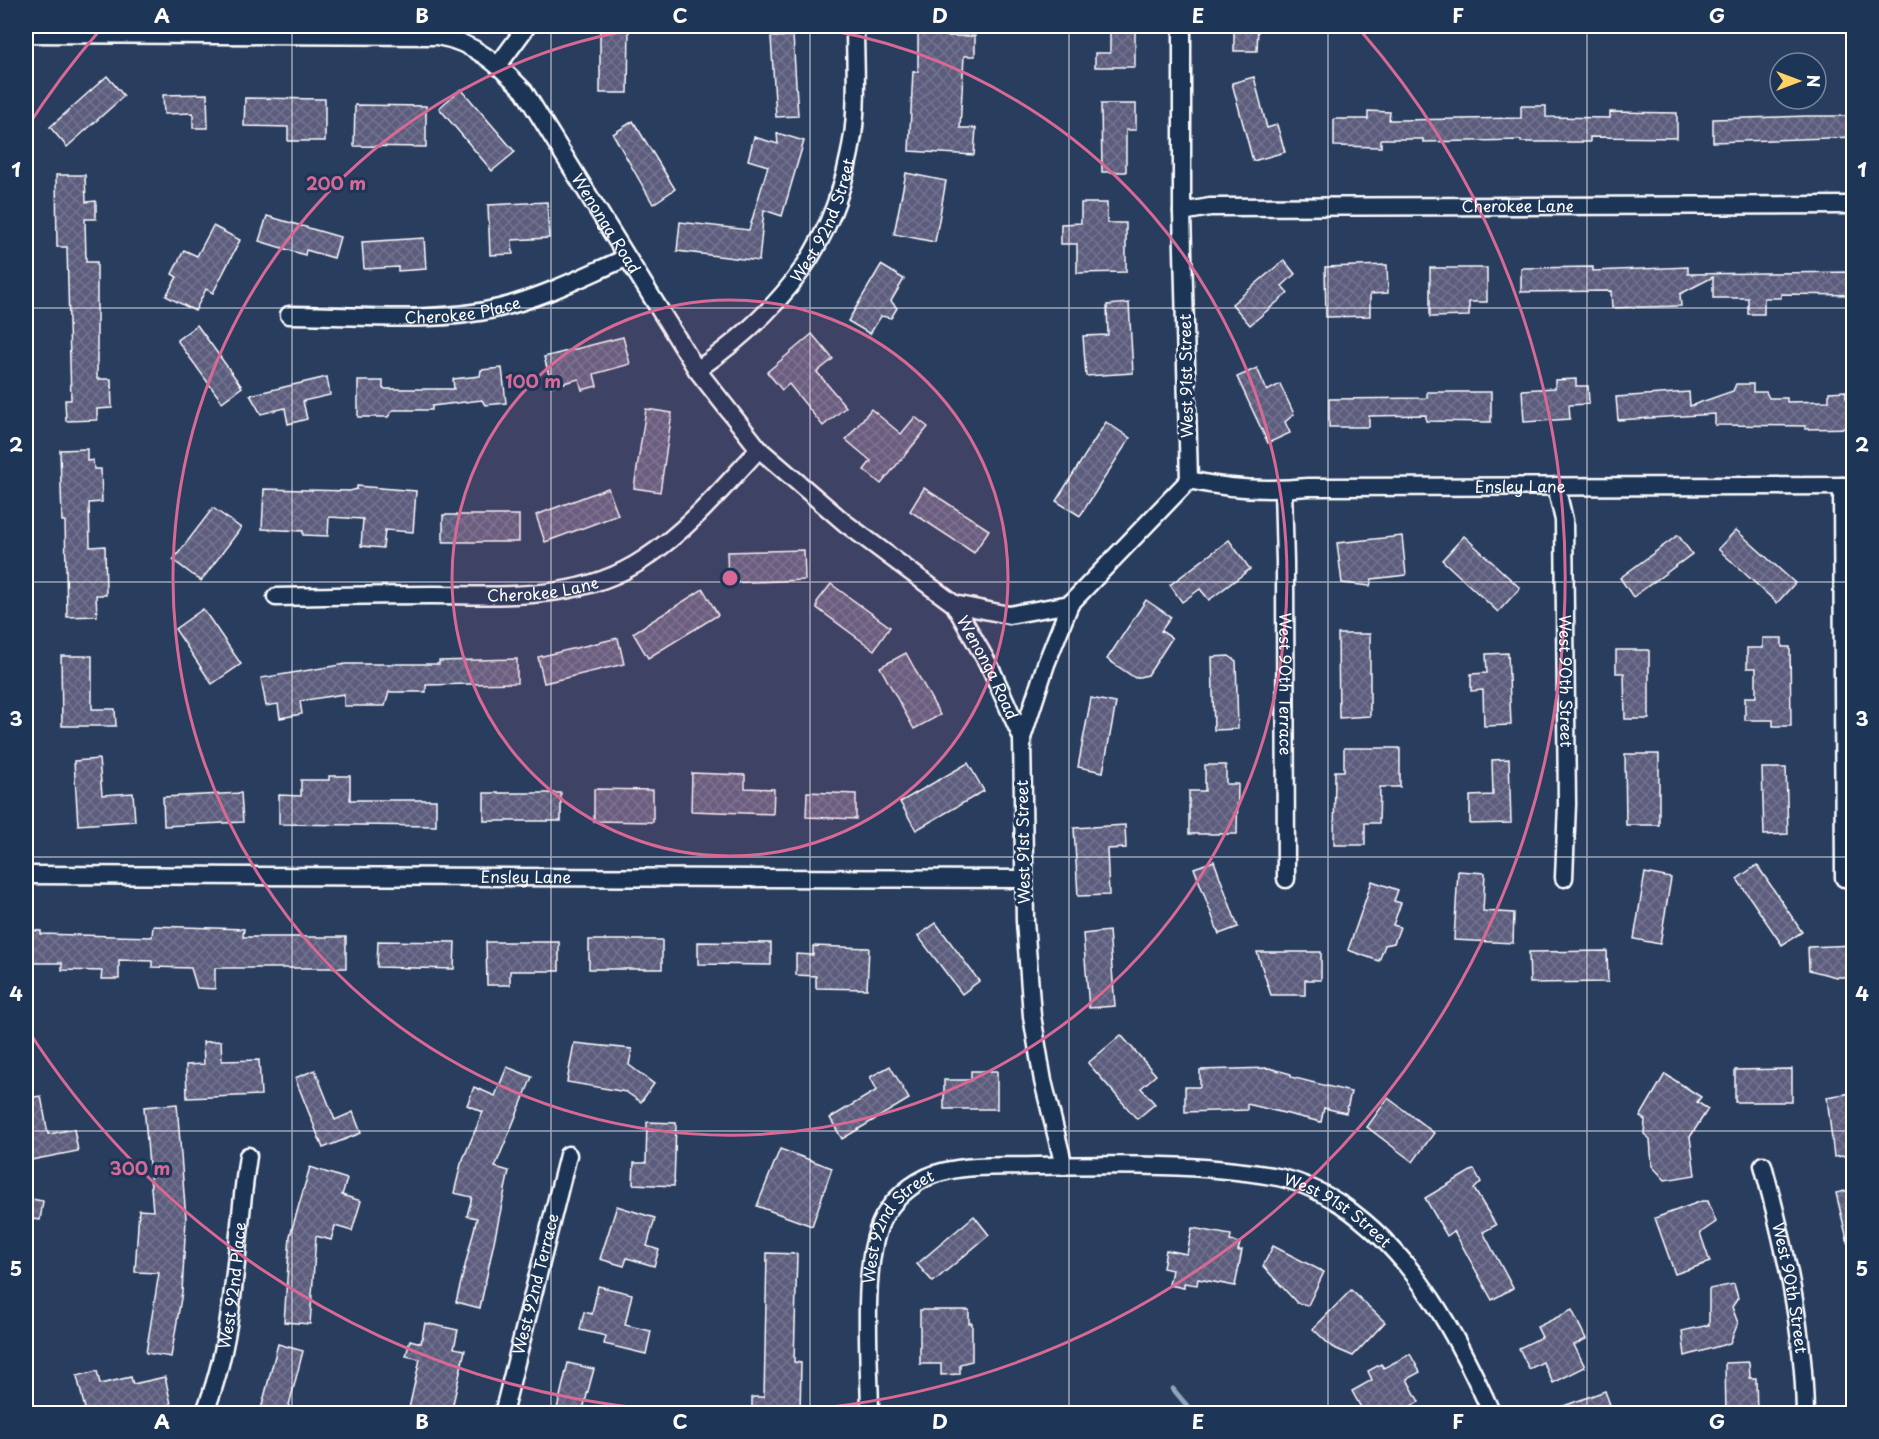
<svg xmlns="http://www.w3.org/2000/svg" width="1879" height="1439" viewBox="0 0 1879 1439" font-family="'Playpen Sans',sans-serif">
<defs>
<pattern id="building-cross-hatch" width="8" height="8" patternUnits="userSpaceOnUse" patternTransform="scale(1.5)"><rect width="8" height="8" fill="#5b5b7d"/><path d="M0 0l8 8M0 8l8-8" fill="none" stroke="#747490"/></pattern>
</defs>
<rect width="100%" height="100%" fill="#293d5f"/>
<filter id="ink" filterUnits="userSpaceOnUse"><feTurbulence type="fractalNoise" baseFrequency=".0167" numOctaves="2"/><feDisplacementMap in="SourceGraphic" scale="12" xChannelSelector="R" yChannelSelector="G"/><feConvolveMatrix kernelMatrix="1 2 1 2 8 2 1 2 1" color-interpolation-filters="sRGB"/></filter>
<g filter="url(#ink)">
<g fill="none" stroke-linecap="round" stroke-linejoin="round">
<!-- stream -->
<polyline stroke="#8da7b8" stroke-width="5" points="1173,1389 1194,1414"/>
</g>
<!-- building -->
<g fill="url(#building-cross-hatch)" stroke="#fff" stroke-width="1.5">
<polygon points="600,26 629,26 628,93 600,93"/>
<polygon points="918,26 947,26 947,36 975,36 975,56 964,56 960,128 976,128 974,155 909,151 913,71 918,72"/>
<polygon points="1110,26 1135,26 1135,67 1095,67 1095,53 1110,53"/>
<polygon points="1234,26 1258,26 1257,51 1234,51"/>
<polygon points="793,36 798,116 776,117 771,37"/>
<polygon points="107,76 124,96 67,147 50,127"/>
<polygon points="1254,77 1267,128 1277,125 1285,152 1253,161 1232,83"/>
<polygon points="461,89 515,152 492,171 439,108"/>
<polygon points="207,94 208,128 193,128 193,113 164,114 163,95"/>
<polygon points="245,98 325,99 325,141 288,141 288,127 244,126"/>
<polygon points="1101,104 1136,104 1136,130 1126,130 1126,172 1102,172"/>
<polygon points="355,105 426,106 426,147 354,146"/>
<polygon points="1521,106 1546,106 1546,117 1610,118 1610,112 1677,113 1677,138 1590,137 1590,142 1521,142 1521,140 1423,142 1423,139 1381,139 1381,147 1334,146 1334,119 1368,119 1368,111 1390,112 1389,120 1399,120 1521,118"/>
<polygon points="1807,116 1854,116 1854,137 1713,142 1713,119"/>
<polygon points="633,121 675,189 653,204 613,134"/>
<polygon points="777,133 804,141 782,216 764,210 759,261 677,251 680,222 749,230 768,166 748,160 754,137 778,144"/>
<polygon points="906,173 946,181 935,242 894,234"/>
<polygon points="56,175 85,175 86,202 96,201 96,219 85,219 86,262 97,262 97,379 111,379 112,408 97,409 97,420 66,421 65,400 71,400 67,247 57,247"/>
<polygon points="547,202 549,238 512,240 513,254 490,255 488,205"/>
<polygon points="1081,203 1107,203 1107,223 1126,223 1126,272 1077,273 1077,244 1061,244 1061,224 1081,223"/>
<polygon points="267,216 340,237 334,258 306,250 305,255 259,241"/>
<polygon points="213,226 240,240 213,293 206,289 195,311 166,296 177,277 172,274 184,250 197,256"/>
<polygon points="424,238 426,269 398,271 398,267 364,269 362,242"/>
<polygon points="1284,260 1295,274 1282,286 1288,293 1250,325 1232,304"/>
<polygon points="881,265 904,279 891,301 897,308 891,318 881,316 870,334 848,321"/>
<polygon points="1387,265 1388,293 1370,294 1370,316 1326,317 1325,267"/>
<polygon points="1593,267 1593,271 1688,267 1688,274 1854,272 1854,295 1781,294 1781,298 1764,298 1764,314 1748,314 1748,298 1713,298 1713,277 1680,294 1681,306 1612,308 1611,291 1521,292 1521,268"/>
<polygon points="1430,268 1487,268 1487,302 1469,302 1469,316 1430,317"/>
<polygon points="1129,303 1133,373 1086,376 1083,336 1108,335 1107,305"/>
<polygon points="197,325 242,387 222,402 177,340"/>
<polygon points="812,334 833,359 817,372 846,407 823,426 789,384 782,390 767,372"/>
<polygon points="623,337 630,364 594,374 597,386 582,390 579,379 552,386 544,357"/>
<polygon points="502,368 506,403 485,405 482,400 432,406 432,410 393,410 388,417 358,417 358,381 383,381 383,389 454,389 453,379 480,376 481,370"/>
<polygon points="1257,368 1267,391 1280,384 1294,414 1285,422 1290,433 1268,443 1237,377"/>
<polygon points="327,377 330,395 303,401 307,419 288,424 285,408 261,414 250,395"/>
<polygon points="1576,379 1576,386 1588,386 1589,404 1569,405 1570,419 1524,422 1522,390 1555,388 1555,380"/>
<polygon points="1736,384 1753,384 1753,392 1766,392 1769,398 1787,398 1787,402 1829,401 1829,392 1846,391 1846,398 1854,398 1854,428 1805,429 1805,426 1715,425 1715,414 1618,420 1616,397 1689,392 1690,406 1733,391"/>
<polygon points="1427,392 1491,392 1491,422 1426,421 1426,415 1369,416 1369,427 1329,427 1329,399 1427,398"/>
<polygon points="646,409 672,413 660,492 634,488"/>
<polygon points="871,409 901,434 915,417 928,427 881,484 864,470 871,461 846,440"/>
<polygon points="1106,422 1130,438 1080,516 1056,501"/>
<polygon points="87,449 87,461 93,460 94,469 101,469 102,502 89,503 90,547 105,546 106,595 96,595 97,616 67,617 65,521 62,521 60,450"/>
<polygon points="357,486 416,491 413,532 385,530 383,548 361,546 363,519 329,517 328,536 303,535 303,531 262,529 264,489 350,491 357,489"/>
<polygon points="608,488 618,515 545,542 536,515"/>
<polygon points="924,488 989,530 974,553 910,511"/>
<polygon points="213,508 241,528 201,581 173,560"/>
<rect x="443" y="515" width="76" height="27"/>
<polygon points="1736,530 1795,583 1777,603 1718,549"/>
<polygon points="1678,535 1692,554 1633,597 1620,578"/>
<polygon points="1402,536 1406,575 1372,579 1370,586 1342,583 1337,543"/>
<polygon points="1464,536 1520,588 1498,612 1442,560"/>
<polygon points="1229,540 1250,569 1209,600 1200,589 1182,602 1170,585"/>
<polygon points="804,550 805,580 728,583 727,552"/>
<polygon points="831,584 890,627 874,650 817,608 817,602"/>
<polygon points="703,589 718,615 648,658 633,633"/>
<polygon points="1146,600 1171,617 1161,631 1172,638 1148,675 1135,678 1107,659"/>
<polygon points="203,609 241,664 212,684 175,629"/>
<polygon points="1338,634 1370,634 1370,716 1339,718"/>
<polygon points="618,638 624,664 544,683 538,657"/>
<polygon points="1763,638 1782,638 1782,647 1790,647 1791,726 1773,726 1773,720 1745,720 1745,697 1756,697 1756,668 1747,668 1747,648 1763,648"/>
<polygon points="1616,650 1649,650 1649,719 1625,719 1624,673 1616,673"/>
<polygon points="906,653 940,715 914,729 880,667"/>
<polygon points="1508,653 1511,725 1484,726 1483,690 1471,691 1471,674 1487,673 1486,654"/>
<polygon points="61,656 92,656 92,709 115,709 116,726 62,726"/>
<polygon points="1229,656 1236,661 1238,729 1214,730 1212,657"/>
<polygon points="517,659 517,683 426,685 426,692 389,692 385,706 344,706 344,694 300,701 302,714 280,718 278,704 266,706 261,678 346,664 439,664 439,661"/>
<polygon points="1091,698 1116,703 1103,772 1078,767"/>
<polygon points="1344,748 1400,748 1400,787 1380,787 1379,823 1365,823 1365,845 1334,845 1335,771 1344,771"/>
<polygon points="1625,754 1659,754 1659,825 1626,825"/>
<polygon points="99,759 102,795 133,793 135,821 78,825 74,761"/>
<polygon points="1509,759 1511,823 1470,824 1470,796 1493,795 1492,760"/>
<polygon points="968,763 984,791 916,830 900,802"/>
<polygon points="1205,765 1226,765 1226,784 1238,784 1237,834 1189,834 1189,791 1205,791"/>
<polygon points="1762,768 1786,768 1788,834 1764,835"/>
<polygon points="692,773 745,775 745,788 774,789 773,814 691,811"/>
<polygon points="329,776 350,776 350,800 436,800 436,826 279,824 279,795 301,796 301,780 329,780"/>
<polygon points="594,789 653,790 653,822 594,821"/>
<polygon points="807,792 856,794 856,819 806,817"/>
<polygon points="241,793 243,822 164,826 163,797"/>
<rect x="484" y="793" width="77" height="28"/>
<polygon points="1125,825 1126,848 1107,849 1109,895 1078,896 1074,828"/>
<polygon points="1214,861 1238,927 1219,934 1194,868"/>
<polygon points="1757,865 1802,932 1782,945 1737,879"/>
<polygon points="1458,871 1485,873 1483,911 1514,913 1513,943 1454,940"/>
<polygon points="1645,873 1671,878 1660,944 1634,939"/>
<polygon points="1372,881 1398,890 1394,901 1401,903 1393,925 1400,927 1394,943 1385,945 1379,961 1348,950"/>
<polygon points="936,923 979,981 962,994 918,936"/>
<polygon points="153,926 244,929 243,937 346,937 346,968 215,968 215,989 197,988 191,968 152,967 152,961 119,960 119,979 101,979 102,971 62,970 62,963 26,963 26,930 41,931 41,934 152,937"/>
<polygon points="1109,931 1115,1006 1089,1008 1083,934"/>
<rect x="589" y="940" width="73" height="29"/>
<polygon points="378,941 455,942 454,969 377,967"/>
<polygon points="486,942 559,942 559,971 510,971 510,985 487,985"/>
<polygon points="698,942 771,943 771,965 698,964"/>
<polygon points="1854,945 1854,977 1836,977 1809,970 1808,947"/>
<polygon points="813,946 869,948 867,989 816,988 816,976 796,975 796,954 813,955"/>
<polygon points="1607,951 1608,982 1530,983 1529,952"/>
<polygon points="1257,952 1321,952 1321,980 1305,980 1305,995 1271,995"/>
<polygon points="1121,1035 1156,1075 1141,1088 1155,1104 1137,1119 1088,1063"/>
<polygon points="221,1041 222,1061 259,1060 261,1095 187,1098 186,1065 204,1064 203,1042"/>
<polygon points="574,1043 632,1049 629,1065 654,1084 641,1102 626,1092 567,1082"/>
<polygon points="890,1066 909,1099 842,1139 830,1118 877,1090 870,1077"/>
<polygon points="507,1067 532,1077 495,1167 509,1171 480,1308 456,1302 477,1218 467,1216 472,1197 454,1193 461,1164 483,1112 467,1105 474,1087 495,1096"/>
<polygon points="1269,1068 1291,1074 1291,1077 1351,1092 1346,1113 1324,1108 1321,1122 1247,1104 1247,1110 1185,1112 1185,1087 1200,1087 1200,1070"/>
<polygon points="1792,1069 1792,1102 1735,1102 1735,1070"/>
<polygon points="315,1070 335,1120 353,1112 361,1133 323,1148 295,1078"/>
<polygon points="971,1071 997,1071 997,1109 944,1109 944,1080 971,1080"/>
<polygon points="1665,1074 1701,1097 1697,1102 1708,1109 1690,1137 1695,1175 1665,1180 1652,1166 1650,1139 1644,1134 1645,1120 1640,1117"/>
<polygon points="1852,1093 1854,1155 1834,1157 1827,1097"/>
<polygon points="41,1096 48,1134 74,1129 78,1151 26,1161 26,1098"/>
<polygon points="1388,1098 1434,1133 1413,1162 1367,1127"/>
<polygon points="177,1104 186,1219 182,1292 171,1357 146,1353 159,1273 135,1272 139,1210 153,1211 144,1107"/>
<polygon points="647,1122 676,1123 674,1186 633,1184 634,1163 646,1163"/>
<polygon points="780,1149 832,1168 812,1226 757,1206"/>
<polygon points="310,1167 347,1179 342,1195 361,1201 352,1231 335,1226 331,1240 316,1236 310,1324 284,1322 290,1236"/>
<polygon points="1474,1169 1481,1182 1474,1189 1496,1225 1483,1232 1513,1288 1492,1300 1454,1231 1447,1236 1425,1198"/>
<polygon points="1854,1189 1854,1242 1848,1243 1836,1193"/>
<polygon points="26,1198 43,1201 40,1220 26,1218"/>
<polygon points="1702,1201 1708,1201 1716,1222 1700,1233 1710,1262 1675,1274 1655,1218"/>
<polygon points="617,1206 655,1218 647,1246 659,1250 654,1266 627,1258 624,1266 600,1259"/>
<polygon points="974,1216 989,1235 933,1282 917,1264"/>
<polygon points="1192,1228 1231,1235 1230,1241 1240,1243 1238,1251 1242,1250 1235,1286 1198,1279 1197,1285 1184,1283 1184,1288 1169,1285 1172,1270 1163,1268 1166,1250 1187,1254"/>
<polygon points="1273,1246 1324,1272 1308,1305 1297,1303 1263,1266"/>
<polygon points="767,1253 797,1254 794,1362 801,1363 800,1413 752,1413 752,1397 764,1397"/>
<polygon points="1734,1284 1738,1298 1732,1307 1738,1323 1730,1343 1685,1356 1682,1331 1709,1325 1709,1289"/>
<polygon points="598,1286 632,1294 625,1325 651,1331 646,1354 604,1344 606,1336 580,1330 584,1312 592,1314"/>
<polygon points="1351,1290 1385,1322 1353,1356 1332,1347 1313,1329"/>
<polygon points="920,1310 969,1310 969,1323 972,1323 972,1361 960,1364 960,1374 941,1375 941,1364 920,1364"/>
<polygon points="1572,1310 1586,1339 1574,1345 1585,1367 1553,1383 1543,1362 1529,1369 1519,1348 1542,1337 1537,1327"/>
<polygon points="425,1323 458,1330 454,1348 465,1350 451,1413 408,1413 420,1359 406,1356 410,1340 421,1343"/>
<polygon points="278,1344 303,1351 287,1413 260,1413"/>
<polygon points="1410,1354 1420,1372 1407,1379 1419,1402 1398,1413 1364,1413 1352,1391 1372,1380 1368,1371 1381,1364 1384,1368"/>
<polygon points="1749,1362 1750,1378 1756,1378 1757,1413 1726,1413 1725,1363"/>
<polygon points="568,1363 594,1369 582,1413 556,1413"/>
<polygon points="97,1371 100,1384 131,1377 133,1384 165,1377 173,1413 86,1413 77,1376"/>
<polygon points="1605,1391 1613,1413 1548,1413 1547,1412"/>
</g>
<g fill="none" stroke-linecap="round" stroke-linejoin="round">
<!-- minor casing -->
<g stroke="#fff" stroke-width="21">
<g id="minor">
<path id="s1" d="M26,34l411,2c37,6 62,29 87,55l173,279 62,79 86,74 109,81 37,65 31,69"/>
<polyline points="499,64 527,26"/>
<path id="s2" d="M1182,212l28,-5 644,-2"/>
<path id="s3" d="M289,315c67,0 145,9 210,-7 45,-11 85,-32 127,-50"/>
<path id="s4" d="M697,370c87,-61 140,-127 156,-235 5,-36 2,-74 2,-109"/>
<path id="s5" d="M1189,480c39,9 79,11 119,7l546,-1"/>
<path id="s6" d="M1556,486l8,34 3,284 -3,74"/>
<polyline points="1842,486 1844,878"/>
<path id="s7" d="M1283,489l2,73 1,317"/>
<path id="s8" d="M276,597c52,-1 104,-2 156,-2 73,0 148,7 212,-36 44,-29 79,-71 115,-110"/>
<polyline points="954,604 1009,615 1070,604"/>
<path id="s9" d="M26,875l998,4"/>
<path id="s10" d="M1763,1165c22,82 41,163 42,249"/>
<polyline points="1064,1166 1043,1081 1032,1016 1025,921 1022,738 1046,664 1070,604 1189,480 1182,212 1182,26"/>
<path id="s11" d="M204,1414c33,-81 31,-173 44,-258"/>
<path id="s12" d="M503,1414l65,-259"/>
<path id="s13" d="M870,1414c0,-50 -11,-161 16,-201 12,-19 34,-36 56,-41 30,-8 64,-5 94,-6 77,-1 161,-3 236,10 24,4 50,16 70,29 73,50 115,130 150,209"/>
</g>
</g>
<!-- minor -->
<use href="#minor" stroke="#1d3557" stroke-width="16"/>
</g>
</g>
<!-- grid -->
<path fill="none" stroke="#fff" stroke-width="1.5" stroke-opacity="0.55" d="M292,26v1388M551,26v1388M810,26v1388M1069,26v1388M1328,26v1388M1587,26v1388M26,308h1828M26,582h1828M26,857h1828M26,1131h1828"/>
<!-- distance rings -->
<circle cx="730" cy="578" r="278" fill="#d76994" fill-opacity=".12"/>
<g fill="none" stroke="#d76994" stroke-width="3">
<circle cx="730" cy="578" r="278"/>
<path d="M803 26A557 557 0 1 1 657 26"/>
<path d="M26 129A835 835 0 0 1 100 30M1360 30A835 835 0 1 1 26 1027"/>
</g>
<g text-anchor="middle" stroke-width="6" stroke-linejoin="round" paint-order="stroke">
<!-- street labels -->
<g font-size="16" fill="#fff" stroke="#1d3557">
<text dy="6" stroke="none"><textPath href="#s2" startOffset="336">Cherokee Lane</textPath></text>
<text dy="6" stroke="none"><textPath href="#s4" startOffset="200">West 92nd Street</textPath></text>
<text dy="6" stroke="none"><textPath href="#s1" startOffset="672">Wenonga Road</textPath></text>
<text dy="6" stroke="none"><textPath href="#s3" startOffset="174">Cherokee Place</textPath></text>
<text transform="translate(1186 376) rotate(-91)" y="6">West 91st Street</text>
<text dy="6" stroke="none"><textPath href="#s5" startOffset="332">Ensley Lane</textPath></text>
<text dy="6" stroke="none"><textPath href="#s8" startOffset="267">Cherokee Lane</textPath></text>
<text dy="6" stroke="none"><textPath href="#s1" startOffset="1266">Wenonga Road</textPath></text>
<text dy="6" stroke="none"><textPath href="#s6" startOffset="196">West 90th Street</textPath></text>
<text dy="6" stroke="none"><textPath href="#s7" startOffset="195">West 90th Terrace</textPath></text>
<text transform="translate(1023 842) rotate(-91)" y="6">West 91st Street</text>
<text dy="6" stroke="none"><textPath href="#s9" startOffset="500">Ensley Lane</textPath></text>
<text dy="6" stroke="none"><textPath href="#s13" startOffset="681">West 91st Street</textPath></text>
<text dy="6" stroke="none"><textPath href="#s13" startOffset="198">West 92nd Street</textPath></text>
<text dy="6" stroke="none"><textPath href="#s12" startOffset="134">West 92nd Terrace</textPath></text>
<text dy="6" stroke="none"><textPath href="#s11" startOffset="132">West 92nd Place</textPath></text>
<text dy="6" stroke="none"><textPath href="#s10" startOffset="126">West 90th Street</textPath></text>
</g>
</g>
<circle cx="730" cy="578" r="9" fill="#d76994" stroke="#1d3557" stroke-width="3"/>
<g font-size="18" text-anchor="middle" font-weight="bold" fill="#d76994" stroke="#1d3557" stroke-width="6" stroke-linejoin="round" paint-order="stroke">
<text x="336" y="190">200 m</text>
<text x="533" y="388">100 m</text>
<text x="140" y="1175">300 m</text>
</g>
<!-- margin -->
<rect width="1879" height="1439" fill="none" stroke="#1d3557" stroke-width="66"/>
<!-- north arrow -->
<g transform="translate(1798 81) rotate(90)"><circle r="28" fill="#1d3557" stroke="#77869a" stroke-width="1.5"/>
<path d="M0-4.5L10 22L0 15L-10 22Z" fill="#ffd166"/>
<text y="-9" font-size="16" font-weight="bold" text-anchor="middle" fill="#ffffff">N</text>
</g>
<rect x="33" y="33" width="1813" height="1373" fill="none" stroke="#fff" stroke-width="2"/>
<g font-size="20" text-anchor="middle" font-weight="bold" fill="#fff">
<text x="162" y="23">A</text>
<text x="422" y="23">B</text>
<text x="680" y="23">C</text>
<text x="940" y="23">D</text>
<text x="1198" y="23">E</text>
<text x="1458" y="23">F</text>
<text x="1717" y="23">G</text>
<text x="16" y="177">1</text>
<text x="1862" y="177">1</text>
<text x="16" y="452">2</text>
<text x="1862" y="452">2</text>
<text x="16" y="726">3</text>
<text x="1862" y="726">3</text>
<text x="16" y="1001">4</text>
<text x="1862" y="1001">4</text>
<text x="16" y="1276">5</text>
<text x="1862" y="1276">5</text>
<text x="162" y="1429">A</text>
<text x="422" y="1429">B</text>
<text x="680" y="1429">C</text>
<text x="940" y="1429">D</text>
<text x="1198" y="1429">E</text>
<text x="1458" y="1429">F</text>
<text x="1717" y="1429">G</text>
</g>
</svg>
